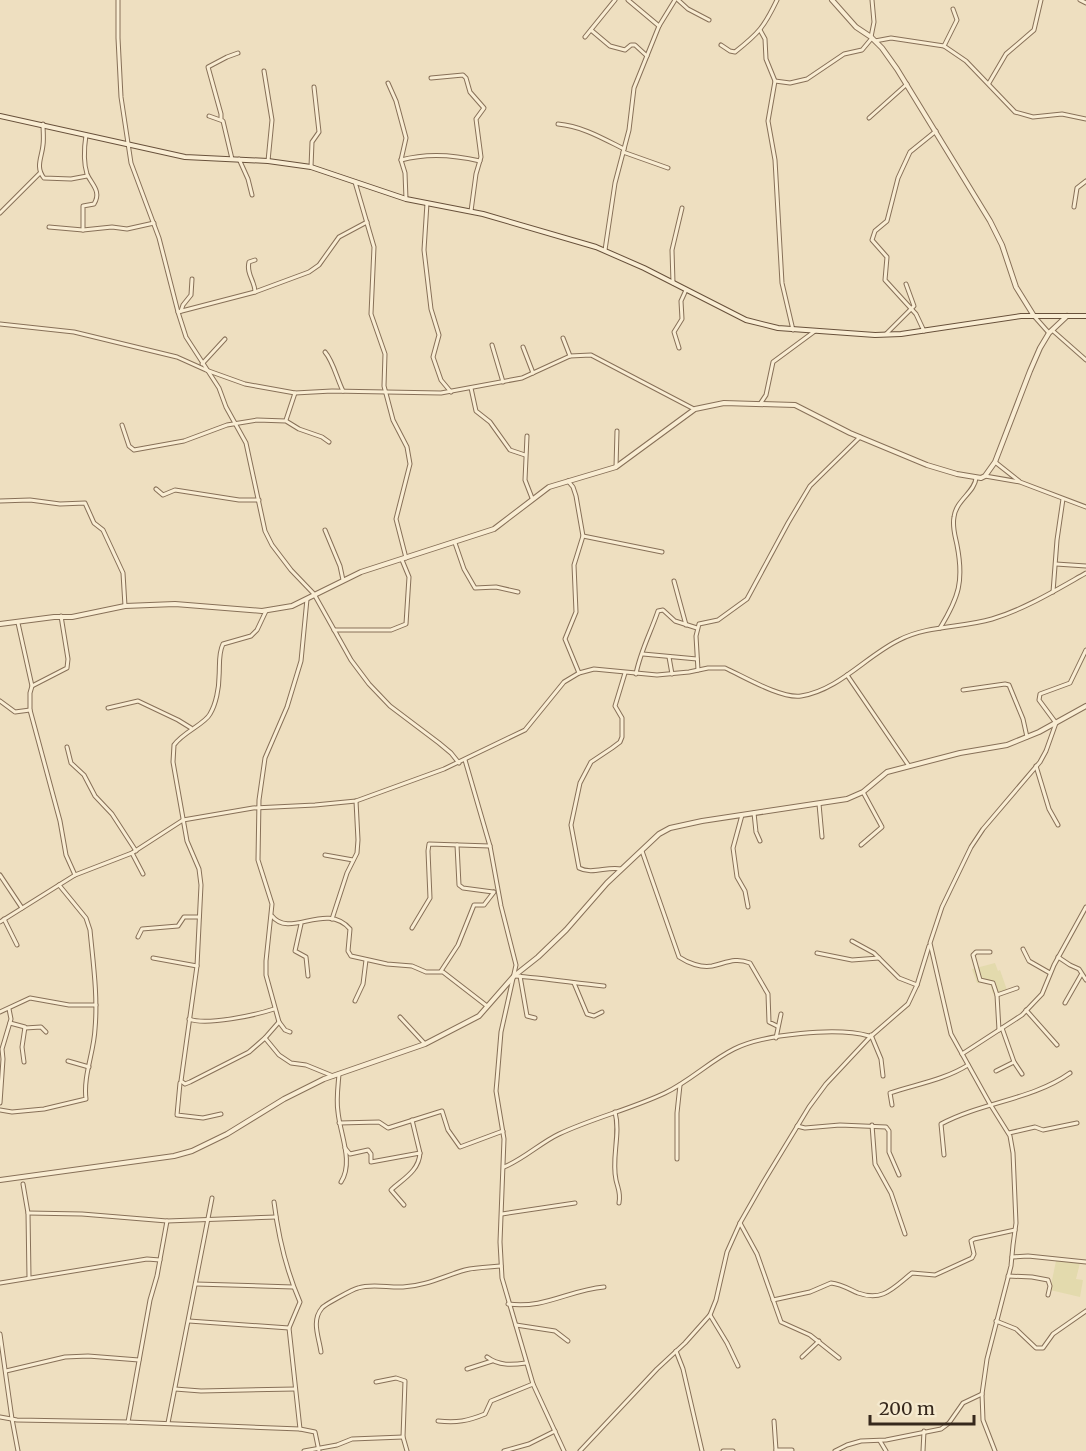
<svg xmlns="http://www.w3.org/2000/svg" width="1086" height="1451" viewBox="0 0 1086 1451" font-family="Merriweather,serif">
<rect width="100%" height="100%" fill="#eedfc0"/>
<!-- farmland -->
<g fill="#e3daad">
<polygon points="995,963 998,971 1000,970 1007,990 993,994 990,982 977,983 972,969"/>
<polygon points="1056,1261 1080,1263 1076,1279 1083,1280 1080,1297 1050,1290"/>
</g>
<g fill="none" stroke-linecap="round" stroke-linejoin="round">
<!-- minor casing -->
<g stroke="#877058" stroke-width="5">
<g id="minor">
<polyline points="118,0 118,38 121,97 131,163 159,238 178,312 186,337 219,388 226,407 246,443 265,531 272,545 291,570 314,594 351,660 369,684 390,706 439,743 451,753 459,763"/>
<polyline points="628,0 659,26"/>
<polyline points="678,0 688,9 709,20"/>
<polyline points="1080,0 1086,3"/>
<polyline points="591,30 610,46 625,50 631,45 635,45 647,56"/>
<polyline points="760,30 765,39 766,59 775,81 768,121 775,160 782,283 793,330"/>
<polyline points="585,37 615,0"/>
<polyline points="871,37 874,22 872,0"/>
<polyline points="875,41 891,38 944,46 966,61 1015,112 1033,117 1062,114 1086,119"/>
<path d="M721,45l9,6 5,1c24,-19 29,-25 42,-52"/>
<polyline points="944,46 957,20 953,9"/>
<polyline points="264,71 272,120 268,161"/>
<polyline points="431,78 463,75 466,78 470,92 484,108 476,119 481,157 476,174 471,211"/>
<polyline points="775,81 790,83 807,79 844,54 862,50 872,38"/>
<polyline points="388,83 396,101 406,138 401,160 405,173 406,199"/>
<polyline points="989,83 1006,54 1034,30 1041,0"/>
<polyline points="209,116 223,121 232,159"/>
<polyline points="869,118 907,84"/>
<polyline points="221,119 221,114 208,67 227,57 238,53"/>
<path d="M43,124c0,7 1,14 0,21 -1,12 -8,22 1,33l27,1 16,-3"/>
<path d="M558,124c24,2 46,15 66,25"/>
<polyline points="623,152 668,168"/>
<polyline points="239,159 248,179 252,195"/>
<path d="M401,160c25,-7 54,-5 79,1"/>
<polyline points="311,167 312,142 319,132 314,87"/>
<polyline points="355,182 374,247 371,314 385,354 384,386 393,420 407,447 410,464 396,519 406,558"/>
<polyline points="427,203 424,250 431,309 439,335 433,357 441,380 451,392"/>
<polyline points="1074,207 1077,188 1086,181"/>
<polyline points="0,213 40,173"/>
<polyline points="49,227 83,230 112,227 127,229 154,223"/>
<path d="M83,230v-24l11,-2c8,-13 -3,-20 -7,-30 -4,-13 -3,-26 -1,-39"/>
<polyline points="605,250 615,183 629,130 634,88 659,26 675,0"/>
<path d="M255,260l-6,2c-3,12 6,19 6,30"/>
<polyline points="673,283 672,250 682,208"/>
<polyline points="181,311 183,305 191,295 192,279"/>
<polyline points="178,312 255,292 309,272 319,265 339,237 367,222"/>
<polyline points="1034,316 1049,333"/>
<polyline points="0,324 74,332 177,357 206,370 245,384 295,393 332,391 441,393 522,378 570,356 591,355 694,409"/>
<polyline points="1052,330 1086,360"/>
<polyline points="924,331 916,314 885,280 887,257 872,240 875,231 887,221 898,178 910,152 936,131"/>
<polyline points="886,334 914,306 906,284"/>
<polyline points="563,338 570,356"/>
<polyline points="492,345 503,382"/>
<polyline points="523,347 533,373"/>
<polyline points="679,348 674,332 682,319 681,301 686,290"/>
<path d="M325,352c8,9 12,27 18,39"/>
<polyline points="202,364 225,339"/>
<polyline points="471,388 476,411 490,422 510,450 525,455"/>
<polyline points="760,404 766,395 773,362 815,331"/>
<polyline points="286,420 295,393"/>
<polyline points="122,425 129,446 134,450 184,441 227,425 257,420 286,421 299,429 322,437 329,442"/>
<polyline points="527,436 525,480 532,498"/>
<polyline points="995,462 1019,481"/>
<polyline points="616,467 617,431"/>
<polyline points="985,476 1020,482 1086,507"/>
<polyline points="568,481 573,487 576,496 583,536 574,565 576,612 565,639 579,673"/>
<polyline points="156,489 163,495 175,490 239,500 259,500"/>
<polyline points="0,501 30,500 60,504 85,503 94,523 103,530 123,573 125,606"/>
<polyline points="325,530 340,566 343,580"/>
<polyline points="583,536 662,552"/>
<polyline points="455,543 464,569 475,588 496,587 518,592"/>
<polyline points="1056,564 1086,566"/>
<polyline points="674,581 686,625"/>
<polyline points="1053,592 1057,540 1063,499"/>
<path d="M266,611l-9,19 -6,6 -28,8c-5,10 -3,22 -4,33 0,11 -3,27 -9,37 -5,10 -27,18 -36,31l-1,17 14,79 12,28 2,16 -4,81 -16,115 4,3 5,-2 59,-30 16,-14 14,-16"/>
<polyline points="61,616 68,659 67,668 32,686 30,693 30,710 60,821 66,855 75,875"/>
<polyline points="18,623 32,686"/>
<path d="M940,628c19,-31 24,-47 17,-83 -2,-10 -5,-18 -3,-28 2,-17 21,-25 22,-39"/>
<polyline points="334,630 391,630 406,624 409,577 402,560"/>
<polyline points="643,654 697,659"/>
<polyline points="669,657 672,674"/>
<polyline points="698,670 696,636 699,624 718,620 747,599 788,523 810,486 860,437"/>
<path d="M636,674c4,-22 15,-42 22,-63l5,-1 12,11 22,7"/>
<polyline points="847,675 909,766"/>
<polyline points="963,690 1005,684 1009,685 1023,719 1027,737"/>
<polyline points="0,701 15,712 30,710"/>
<polyline points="108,708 138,701 178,720 191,728"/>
<polyline points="67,747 71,763 84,775 95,796 112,814 136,851"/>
<polyline points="465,760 490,846 501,906 516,965 501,1032 497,1080 496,1091 504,1139 500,1242 502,1278 533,1384 564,1451"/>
<polyline points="1036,766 1049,809 1058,825"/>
<polyline points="819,804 822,837"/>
<polyline points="754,813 756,832 760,841"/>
<polyline points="742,815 733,848 737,877 745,891 748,907"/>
<polyline points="457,845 459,885 463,888 493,892"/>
<polyline points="861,845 882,827 863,792"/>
<path d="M642,851l37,106c9,6 22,11 33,9 14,-3 23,-9 38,-3l18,31 1,28 8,4"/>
<polyline points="132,853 143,874"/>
<polyline points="325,855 353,860"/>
<path d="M621,869c-14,-3 -29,6 -42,-1l-8,-43 9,-42 11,-21 21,-14 8,-6 2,-5v-19l-7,-12 10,-33"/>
<polyline points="0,875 22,908"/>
<path d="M272,916c18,23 54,-15 78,13l-2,22 3,5 36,8 25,2 14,6h17l44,34"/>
<polyline points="4,919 17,945"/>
<polyline points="332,919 347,873 357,853 358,840 356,801"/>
<path d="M0,922l75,-47 57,-22 51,-33 70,-12 62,-3 41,-4 88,-32 81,-39 39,-48 15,-9 15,-4 63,6 32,-3 19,-4h17c18,8 56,31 76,28 38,-6 65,-40 98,-56 29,-15 63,-12 93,-21 33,-10 64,-29 94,-46"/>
<polyline points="301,924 295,951 306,957 308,976"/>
<polyline points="412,928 430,898 428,851 429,844 490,846"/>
<polyline points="138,937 142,929 178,926 184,917 199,917"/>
<polyline points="852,941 874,953 899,978 917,985"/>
<polyline points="1023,949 1029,961 1050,973"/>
<polyline points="990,952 976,952 973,955 980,980 993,983 997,995 1017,988"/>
<polyline points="817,953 852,960 879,958"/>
<polyline points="1058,957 1070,965 1079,969 1086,980"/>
<polyline points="153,958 197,966"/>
<polyline points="441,971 458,945 474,905 484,905 494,892"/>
<path d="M514,976c30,2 60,7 90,10"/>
<polyline points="520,976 527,1016 535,1018"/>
<polyline points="574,983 587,1014 594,1016 602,1012"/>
<polyline points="997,995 999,1030"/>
<polyline points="355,1001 363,984 366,960"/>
<polyline points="1065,1003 1081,975"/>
<polyline points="1026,1010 1057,1045"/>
<polyline points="0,1012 30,998 69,1005 96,1005"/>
<polyline points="400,1017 425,1044"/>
<path d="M189,1019c17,7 67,-4 85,-10"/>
<polyline points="10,1023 25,1027 22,1047 24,1062"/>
<polyline points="25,1028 41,1027 46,1032"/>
<polyline points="1002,1028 1014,1062 1022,1074"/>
<polyline points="290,1032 285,1030 279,1022 266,975 266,961 272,904 258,860 259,800 265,758 287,707 301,661 307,599"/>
<polyline points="871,1035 881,1059 883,1076"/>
<polyline points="265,1038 279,1055 291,1063 306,1065 333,1076"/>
<polyline points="776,1038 781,1014"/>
<polyline points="962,1054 1022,1015 1042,994 1054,965 1086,907"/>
<polyline points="68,1061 89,1067"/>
<polyline points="996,1071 1014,1062"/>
<path d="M339,1074c-1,13 -3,26 -1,38 2,22 16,50 3,70"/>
<polyline points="180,1083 177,1115 203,1118 221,1114"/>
<polyline points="0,1103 3,1059 2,1049 11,1019 9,1009"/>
<path d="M892,1105l-2,-12c27,-9 54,-13 78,-28"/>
<path d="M0,1110l12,2 32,-3 42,-10c-3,-23 8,-47 9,-70 3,-33 -2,-67 -5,-99l-4,-12 -27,-33"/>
<path d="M615,1112c6,22 -4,46 1,68 2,9 5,13 3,23"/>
<polyline points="412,1120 420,1153"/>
<polyline points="339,1123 379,1122 388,1128 442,1111 448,1130 460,1147 503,1131"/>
<polyline points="872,1125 875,1164 891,1193 905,1234"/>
<polyline points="797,1126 805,1128 840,1125 886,1127 889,1131 889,1152 899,1175"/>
<polyline points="1009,1133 1035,1127 1043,1130 1077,1123"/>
<path d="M345,1148l5,6 18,-4 3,4v8l49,-9c-1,18 -17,26 -29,37l13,15"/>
<path d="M944,1155l-3,-31c41,-22 91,-24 129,-51"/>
<polyline points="677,1159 677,1113 680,1085"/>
<path d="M504,1167c20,-8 36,-24 55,-33 34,-16 72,-25 106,-41 25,-12 45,-32 69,-44 30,-15 103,-22 135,-13"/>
<polyline points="23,1184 28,1213 29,1277"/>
<path d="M274,1202c4,32 13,70 26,100l-11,26 11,101"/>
<polyline points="28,1213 82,1214 167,1221 276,1217"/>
<polyline points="502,1214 575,1203"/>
<polyline points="740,1223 757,1254 781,1322 810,1335 839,1358"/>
<polyline points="1012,1257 1028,1256 1086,1262"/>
<polyline points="1008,1276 1032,1277 1048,1280 1050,1286 1048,1295"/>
<polyline points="0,1283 147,1259 160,1260"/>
<polyline points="196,1284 293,1287"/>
<path d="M773,1300l37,-8 21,-9c10,1 18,6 27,10 25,9 35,-5 54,-20l23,2 37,-17 2,-4 -3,-13 3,-2 41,-9"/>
<path d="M508,1304c37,5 61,-14 96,-17"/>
<polyline points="710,1315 727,1343 738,1366"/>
<polyline points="189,1321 289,1328"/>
<polyline points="996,1321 1016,1329 1036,1348 1043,1348 1053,1334 1086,1311"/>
<polyline points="516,1325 555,1331 568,1341"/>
<polyline points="0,1334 12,1419 18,1451"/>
<polyline points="676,1351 683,1369 702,1451"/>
<path d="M321,1352c-2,-15 -10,-31 1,-44 2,-3 31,-19 36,-20 14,-5 31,0 45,-1 22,-1 41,-11 62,-17 11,-3 25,-3 36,-4"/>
<path d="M487,1357c12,9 25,8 39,6"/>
<polyline points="802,1357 819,1341"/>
<polyline points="467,1369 492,1361"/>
<polyline points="6,1371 65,1357 88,1356 139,1360"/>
<polyline points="376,1382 396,1378 405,1381 403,1437 407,1451"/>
<polyline points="175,1389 201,1391 295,1389"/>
<polyline points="0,1417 17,1420 128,1422 300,1429 315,1432 319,1451"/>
<path d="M438,1421c19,2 30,0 47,-7l6,-13 42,-17"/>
<polyline points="774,1421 776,1450"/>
<polyline points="128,1422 150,1300 157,1276 167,1221"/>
<polyline points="168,1423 212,1198"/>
<polyline points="880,1441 886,1451"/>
<polyline points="776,1450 792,1450"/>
<polyline points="304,1451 337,1445 352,1439 403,1437"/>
<polyline points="504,1451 529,1444 555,1431"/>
<polyline points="580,1451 657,1369 685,1343 710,1315 716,1300 727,1252 740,1223 764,1181 809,1107 826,1084 870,1037 908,1004 917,985 929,946"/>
<polyline points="723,1451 733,1451"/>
<polyline points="835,1451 847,1445 861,1441 886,1440 941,1429 949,1423 963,1403 982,1394"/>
<polyline points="923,1451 924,1431"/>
<polyline points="995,1451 983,1420 982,1394 987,1359 1011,1266 1013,1245 1016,1223 1013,1153 1010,1136 990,1104 951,1034 930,943 942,907 971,847 983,829 1040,762 1046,751 1056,723 1039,700 1040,694 1070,683 1086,650"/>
</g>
</g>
<!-- tertiary casing -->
<g stroke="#877058" stroke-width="6">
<g id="tertiary">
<polyline points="832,0 856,27 871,37 882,48 897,69 990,221 1002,245 1016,287 1034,316"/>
<polyline points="0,624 54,617 72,617 125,606 175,604 262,611 292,606 361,572 494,529 549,487 616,467 695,409 724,403 795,405 850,433 927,465 957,474 981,478 985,476 995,462 1030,371 1040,348 1049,333 1067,316"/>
<polyline points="0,1180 174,1156 192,1151 227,1134 284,1099 324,1079 425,1044 479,1016 514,976 538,957 566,930 607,883 659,834 670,828 702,821 847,799 863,792 887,772 960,753 1007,745 1039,732 1086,706"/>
</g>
</g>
<!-- secondary casing -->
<g stroke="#68513b" stroke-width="6">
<polyline id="secondary" points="0,116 185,157 268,161 311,167 406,199 483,214 596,247 644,268 746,320 778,328 875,335 901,334 1021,316 1086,316"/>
</g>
<!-- minor -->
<use href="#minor" stroke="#f9edd3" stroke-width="3"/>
<!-- tertiary -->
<use href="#tertiary" stroke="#f9edd3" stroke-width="4"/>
<!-- secondary -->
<use href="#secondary" stroke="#f9edd3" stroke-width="4"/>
</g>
<!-- scale -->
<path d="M870 1415v9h104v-9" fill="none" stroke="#36281c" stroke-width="3"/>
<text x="879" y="1415" font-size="18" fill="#36281c" stroke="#f5eacf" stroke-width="4.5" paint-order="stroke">200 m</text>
</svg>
